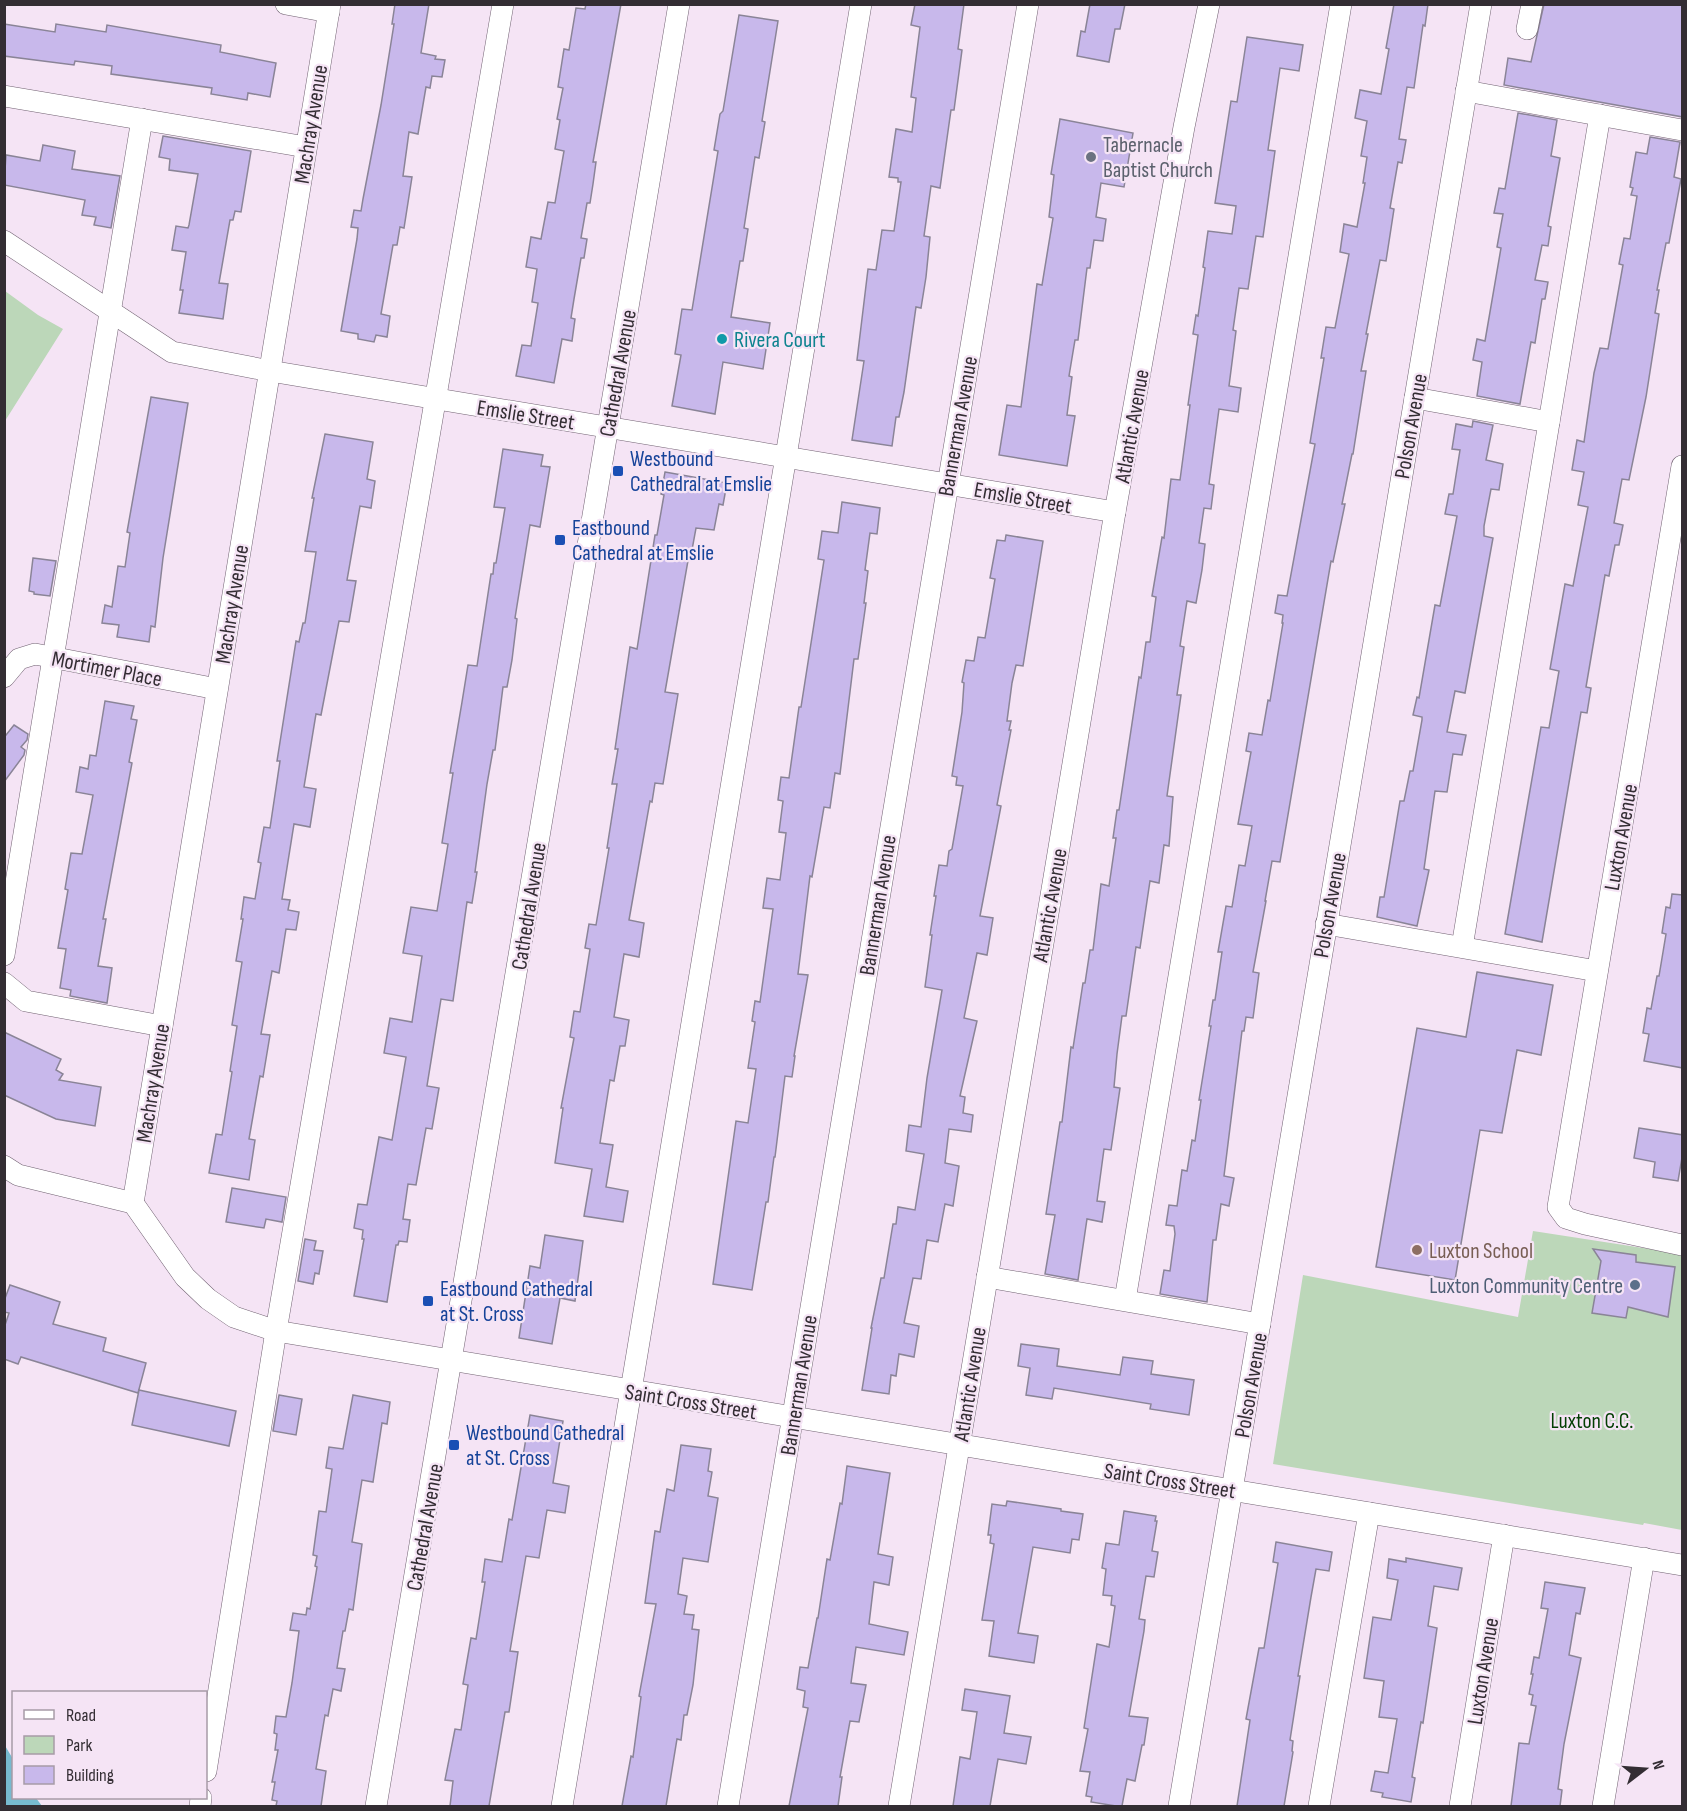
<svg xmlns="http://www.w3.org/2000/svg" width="1687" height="1811" viewBox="0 0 1687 1811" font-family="'Sofia Sans Condensed',sans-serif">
<rect width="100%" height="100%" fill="#f5e4f5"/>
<!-- green -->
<g fill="#bcd7b9">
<polygon points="5,291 38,315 63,329 5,421"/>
<polygon points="1533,1231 1682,1254 1682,1530 1644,1523 1643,1525 1273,1464 1303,1275 1518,1317"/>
</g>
<!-- water -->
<polygon fill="#77bacf" points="4,1744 13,1759 14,1798 36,1798 42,1806 5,1806"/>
<!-- building -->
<g fill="#c8b8eb" stroke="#8a8497" stroke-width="1.5">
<polygon points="395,4 429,4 421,53 436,56 435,59 445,60 442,77 432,76 430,88 426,87 418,134 409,132 403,176 412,177 404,228 400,227 397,245 393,245 381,314 390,316 387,337 376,335 374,342 358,339 358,334 341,331 357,239 358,228 351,227 354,210 361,211 363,199 381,105 394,24 392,24"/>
<polygon points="586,4 621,4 593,162 596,162 593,184 590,203 587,203 581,238 587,239 584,258 581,258 574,299 571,318 575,319 572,341 562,339 554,383 516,376 522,345 531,346 538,303 532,302 537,269 526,267 531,237 541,239 548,202 555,203 564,151 555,149 560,120 557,119 563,88 558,87 564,49 569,50 576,8 585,9"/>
<polygon points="915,4 964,4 958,49 962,50 954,110 951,110 940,188 931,186 924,236 930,237 926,277 921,308 916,307 904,392 899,417 896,417 892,446 852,440 864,361 857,360 868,269 876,270 882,230 894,231 901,182 898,182 898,178 889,177 896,129 912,132 916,98 911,97 920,27 911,25"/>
<polygon points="1090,4 1125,4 1120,29 1115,29 1109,62 1077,56 1081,31 1085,32"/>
<polygon points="1394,4 1428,4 1425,26 1423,25 1414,88 1407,87 1399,139 1406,140 1402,163 1398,162 1390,208 1394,209 1386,261 1380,260 1366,334 1368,334 1361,371 1366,371 1353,454 1352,454 1342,504 1345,504 1333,562 1331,561 1280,862 1272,861 1265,901 1266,901 1253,972 1259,973 1253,1018 1246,1017 1244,1031 1242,1031 1224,1176 1234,1178 1229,1206 1221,1204 1216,1240 1213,1240 1207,1302 1160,1294 1164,1270 1170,1271 1175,1234 1174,1226 1166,1225 1169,1205 1177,1206 1182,1170 1187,1171 1192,1140 1195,1141 1201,1100 1199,1100 1211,1026 1209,1026 1213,1000 1215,1000 1222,952 1218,952 1226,906 1232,907 1239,865 1245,866 1252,826 1238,824 1251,752 1246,751 1249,733 1262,735 1268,700 1270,701 1283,623 1282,623 1283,615 1275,613 1278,595 1287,596 1315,444 1310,443 1324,358 1321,358 1326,327 1335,328 1349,254 1340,252 1344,224 1357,227 1365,183 1363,183 1367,157 1361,156 1367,121 1355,118 1360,90 1381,94 1389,49 1386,48"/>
<polygon points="1544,4 1683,4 1683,117 1504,85 1508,58 1531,62"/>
<polygon points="739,15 778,21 762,121 765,122 759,158 755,157 744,228 748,229 743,261 740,261 731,317 770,323 763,369 723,362 715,414 672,406 681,355 675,354 682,309 692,310 718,151 714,150 720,114 723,111"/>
<polygon points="4,24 55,32 56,24 106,32 107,25 221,45 220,52 276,63 270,97 248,93 247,100 211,94 212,88 111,74 112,66 75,61 74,65 4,56"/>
<polygon points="1247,37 1303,45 1299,71 1280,68 1268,150 1275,151 1263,237 1256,236 1248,289 1239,288 1233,330 1236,331 1229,386 1241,388 1238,412 1219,409 1209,484 1214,485 1211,509 1204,508 1199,543 1205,544 1202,570 1196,603 1187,601 1180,646 1184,647 1177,695 1181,695 1167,796 1173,797 1169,846 1164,845 1159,883 1150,881 1140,948 1136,947 1126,1016 1122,1016 1117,1054 1114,1087 1120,1088 1111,1150 1104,1149 1097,1201 1105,1202 1102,1222 1087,1219 1078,1280 1045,1274 1055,1215 1046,1214 1060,1122 1062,1122 1071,1047 1073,1048 1083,983 1085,983 1090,950 1093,950 1101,884 1109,886 1116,838 1113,838 1117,810 1119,810 1139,677 1141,678 1146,642 1150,642 1156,597 1152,596 1162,537 1164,538 1171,479 1180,480 1190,405 1188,405 1198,335 1193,334 1196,315 1198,316 1205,268 1203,267 1208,231 1232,234 1236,206 1215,203 1231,101 1237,102"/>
<polygon points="1518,113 1557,120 1551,156 1560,158 1548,226 1551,227 1548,246 1542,245 1535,280 1548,282 1545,299 1542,299 1535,343 1531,342 1520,404 1477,396 1482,362 1473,360 1477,339 1485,341 1501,248 1497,247 1503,214 1494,213 1499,188 1505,189"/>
<polygon points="1060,119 1133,133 1124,187 1101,183 1096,217 1106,219 1103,241 1094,240 1090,268 1087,268 1078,340 1075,340 1069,376 1072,377 1067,415 1075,416 1067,466 999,455 1007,405 1021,407 1037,284 1042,285 1053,218 1049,217 1054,175 1051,174"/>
<polygon points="163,136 251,151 241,212 235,211 233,220 230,220 219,283 228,284 223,319 179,313 183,290 180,290 186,252 172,250 176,226 188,228 189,225 198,174 169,170 170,159 159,157"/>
<polygon points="1650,137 1680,142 1674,177 1681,179 1669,243 1666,243 1657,290 1659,290 1655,313 1659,314 1646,397 1629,480 1622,479 1614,523 1623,525 1619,545 1615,545 1609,576 1605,575 1586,687 1591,688 1587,713 1581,712 1542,942 1505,934 1541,727 1549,728 1559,671 1550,669 1565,584 1573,586 1588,507 1578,505 1584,472 1572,470 1577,440 1584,442 1594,373 1600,348 1608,349 1623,265 1619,264 1624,238 1630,239 1637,196 1631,195 1633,188 1630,187 1636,152 1647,154"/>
<polygon points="43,145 75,151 72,169 120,176 111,228 94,225 96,217 82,215 85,200 4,185 6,155 40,161"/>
<polygon points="151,397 188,403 163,558 155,627 151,626 149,642 117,637 119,625 102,623 105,605 112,607 118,566 125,567 130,533 127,532"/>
<polygon points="1473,421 1493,425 1486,460 1503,464 1499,490 1491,489 1484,526 1484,536 1493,538 1465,693 1455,691 1447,732 1466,735 1462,755 1453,754 1447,792 1435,791 1424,869 1429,870 1417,926 1377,917 1380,897 1384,897 1400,801 1404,801 1410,771 1413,771 1422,720 1422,717 1413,715 1417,697 1419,698 1435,605 1440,606 1457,516 1445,514 1449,494 1453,494 1460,450 1452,449 1456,424 1472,427"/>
<polygon points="325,434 373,442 367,479 375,481 371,508 360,506 347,580 356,581 349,622 339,621 321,715 316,714 304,787 316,789 310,827 294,824 282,899 290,900 288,910 299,912 296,930 286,929 279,973 272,971 261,1034 270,1035 263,1077 260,1076 249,1139 255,1140 249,1180 209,1173 216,1134 222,1135 232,1072 230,1071 237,1026 232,1025 242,962 236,961 243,919 241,919 244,897 255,899 261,863 258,862 264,827 270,828 280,761 277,761 296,641 299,642 303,623 305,623 316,552 305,551 314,498 312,498"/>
<polygon points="503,449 543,455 541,466 550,467 540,527 530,525 515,618 517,619 512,660 507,687 503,687 495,750 493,750 487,784 475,872 477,872 472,903 467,902 453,1001 441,999 427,1086 439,1088 432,1129 426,1128 416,1185 408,1184 403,1219 410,1220 407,1242 399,1241 398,1245 396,1245 387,1302 354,1296 364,1239 362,1239 363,1230 354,1228 358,1204 367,1205 379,1137 392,1140 406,1057 384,1053 390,1018 412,1022 422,956 403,953 411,907 437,911 448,844 442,843 453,773 450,773 462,702 468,665 477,666 491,574 493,574 494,563 496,563 505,508 494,507"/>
<polygon points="665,472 727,483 723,505 719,504 714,530 696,528 692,550 690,549 665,692 678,694 663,784 655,783 652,802 650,801 629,920 644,923 639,957 624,954 614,1017 629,1020 625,1046 620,1046 614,1081 610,1080 600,1143 613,1145 606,1187 628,1191 623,1222 584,1216 592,1169 555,1163 563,1108 561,1108 574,1038 570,1037 574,1011 580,1012 590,949 585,948 589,924 596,925 609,848 607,848 617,784 612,784 618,749 615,749 630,647 637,649 655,535 657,535 664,495 661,494"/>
<polygon points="842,502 880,508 877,534 870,533 865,570 868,571 864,603 866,603 858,659 854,659 840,774 835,773 830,808 824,807 812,877 810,876 798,974 808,975 794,1056 795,1056 792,1077 785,1076 775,1157 774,1157 768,1202 766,1202 752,1290 713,1284 736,1121 748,1123 756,1069 748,1068 755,1022 752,1021 755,1001 760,1002 773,909 763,908 767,878 780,880 786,833 779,832 783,801 778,800 781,777 789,778 799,707 801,707 824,560 818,559 822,531 838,533"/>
<polygon points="1006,535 1043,541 1023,666 1016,665 1012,683 1007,721 1011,721 1009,730 1011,730 997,805 1001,806 980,916 993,918 987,955 977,953 964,1018 977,1021 960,1096 965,1097 963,1113 973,1115 971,1132 949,1129 945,1163 959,1166 953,1206 945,1204 938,1242 927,1240 921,1279 913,1278 904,1323 919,1326 914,1357 899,1354 896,1376 891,1375 889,1394 862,1390 872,1328 871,1328 881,1278 884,1278 893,1224 896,1224 898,1207 915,1210 924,1154 906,1151 909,1125 921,1127 927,1078 942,990 925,987 932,935 930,935 936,896 934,896 939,865 947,866 949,851 952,849 963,786 956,785 957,777 952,776 962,712 964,683 962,682 966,660 974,661 978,637 985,638 995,579 990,578 997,540 1005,541"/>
<polygon points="33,558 56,561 50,596 34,594 34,592 29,591"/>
<polygon points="105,701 134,706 131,719 137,720 129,762 132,763 103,919 106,919 98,966 112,968 107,1003 70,996 71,990 60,988 66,949 58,948 68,890 65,889 71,853 82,854 93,795 76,792 80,767 88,769 90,755 96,756"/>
<polygon points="14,725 28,734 27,740 21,747 25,750 24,755 4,782 4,734 6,735"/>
<polygon points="1672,894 1683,895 1683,1068 1644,1061 1649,1034 1643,1033 1647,1008 1651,1009 1657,976 1659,976 1666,934 1662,933 1666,907 1670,908"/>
<polygon points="1477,972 1553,985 1541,1055 1517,1050 1502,1133 1480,1130 1455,1280 1376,1267 1417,1028 1466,1037"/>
<polygon points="4,1032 61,1059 56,1070 63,1074 59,1080 101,1087 95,1126 56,1119 4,1095"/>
<polygon points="1639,1128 1683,1135 1683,1152 1678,1181 1653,1177 1655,1162 1634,1158"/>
<polygon points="232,1188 286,1197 282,1222 266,1219 264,1228 226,1222"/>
<polygon points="545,1235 583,1241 575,1301 560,1298 552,1344 519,1338 530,1266 540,1268"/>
<polygon points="305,1239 316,1241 314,1250 323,1251 319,1274 315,1273 313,1284 298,1281"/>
<polygon points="1593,1249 1636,1255 1636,1262 1675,1267 1668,1317 1628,1307 1626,1318 1592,1313 1601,1261"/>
<polygon points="10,1285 60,1302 53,1324 106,1338 103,1351 146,1363 138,1393 21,1357 18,1364 4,1359 4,1328 9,1313 4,1312 4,1301"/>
<polygon points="1021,1344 1059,1349 1057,1366 1120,1375 1123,1357 1153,1361 1151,1374 1194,1380 1189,1415 1150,1409 1151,1404 1054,1388 1052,1399 1026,1395 1030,1368 1018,1366"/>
<polygon points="139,1390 236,1411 229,1446 132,1425"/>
<polygon points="279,1395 302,1399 296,1435 273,1431"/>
<polygon points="353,1395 390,1402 387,1424 382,1423 373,1482 362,1480 352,1542 362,1544 353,1610 349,1609 345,1631 343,1631 337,1668 345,1669 341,1691 333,1689 328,1716 325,1715 316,1769 326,1771 321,1806 276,1806 277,1801 272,1800 275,1782 272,1782 278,1750 275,1750 277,1734 274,1733 276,1716 286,1717 292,1683 299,1631 290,1630 293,1613 306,1615 307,1608 310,1609 317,1567 315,1566 317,1556 313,1555 319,1511 326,1512 332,1469 326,1468 329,1447 343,1449"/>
<polygon points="530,1415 563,1421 553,1483 569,1486 565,1513 547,1510 539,1558 526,1556 510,1651 518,1652 509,1712 505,1712 489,1806 450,1806 453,1781 445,1780 455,1729 461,1730 468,1685 463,1684 471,1638 476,1639 485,1582 482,1582 485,1559 502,1562 509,1519 512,1520"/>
<polygon points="681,1445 711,1449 708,1471 712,1472 708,1496 718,1498 708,1562 683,1558 678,1594 687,1596 684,1614 694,1615 692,1629 699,1630 693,1685 687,1715 684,1715 681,1740 677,1739 666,1806 622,1806 631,1756 633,1757 641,1697 639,1696 656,1604 645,1603 655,1531 660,1532 667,1489 674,1491"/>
<polygon points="847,1466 890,1473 878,1554 893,1557 889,1585 874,1582 869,1624 908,1632 904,1655 856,1647 851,1683 866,1685 859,1722 850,1721 840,1777 842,1777 838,1806 789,1806 808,1708 803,1707 805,1691 797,1689 800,1667 808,1668 817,1618 818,1618 827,1559 830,1560 840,1503 842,1504"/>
<polygon points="1007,1501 1061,1509 1061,1511 1083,1514 1079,1540 1072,1539 1070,1553 1033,1547 1018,1633 1038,1636 1034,1663 989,1656 994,1621 982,1620 994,1544 990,1543 991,1535 988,1535 992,1504 1006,1506"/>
<polygon points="1124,1511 1156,1516 1155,1521 1157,1521 1152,1551 1158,1552 1154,1577 1146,1576 1139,1619 1145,1620 1144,1631 1129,1716 1148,1718 1144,1745 1142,1745 1135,1781 1127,1779 1122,1806 1116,1806 1091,1802 1092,1797 1086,1796 1090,1772 1080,1771 1088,1729 1084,1728 1097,1644 1109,1647 1115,1606 1111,1605 1112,1596 1103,1595 1106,1569 1102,1568 1106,1543 1119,1545"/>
<polygon points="1276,1542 1332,1552 1329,1571 1316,1569 1311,1597 1298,1676 1300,1676 1290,1740 1293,1741 1292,1751 1293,1752 1284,1806 1237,1806 1250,1720 1246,1719 1259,1648 1264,1648 1278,1563 1273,1562"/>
<polygon points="1406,1558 1462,1568 1458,1590 1434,1586 1428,1626 1437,1628 1423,1723 1421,1722 1412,1777 1415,1778 1411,1802 1382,1797 1383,1793 1371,1791 1375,1771 1388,1773 1397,1719 1379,1717 1384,1681 1364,1678 1373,1617 1391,1620 1398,1580 1387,1578 1389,1559 1406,1562"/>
<polygon points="1545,1582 1585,1588 1580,1614 1576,1613 1569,1655 1581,1658 1564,1744 1558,1789 1562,1790 1560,1806 1511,1806 1519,1743 1529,1744 1536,1706 1531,1705 1533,1695 1529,1694 1533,1674 1531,1674 1534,1657 1539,1658 1548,1609 1541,1608"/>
<polygon points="965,1689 1010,1696 1004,1733 1031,1737 1026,1764 998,1759 990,1806 953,1806 960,1757 970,1759 977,1712 962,1710"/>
</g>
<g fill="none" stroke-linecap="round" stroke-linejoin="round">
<!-- minor casing -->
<g stroke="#716272" stroke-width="22">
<g id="minor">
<polyline points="286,4 329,12"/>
<polyline points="1527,29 1532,4"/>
<polyline points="1466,91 1682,130"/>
<polyline points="4,96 306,147"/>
<polyline points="4,241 172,352 270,371 1115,512"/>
<polyline points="1415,398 1549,422"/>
<polyline points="1682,466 1558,1207 1566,1218 1585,1224 1682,1245"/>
<polyline points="4,677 19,659 35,654 217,689"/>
<polyline points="1326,924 1597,971"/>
<polyline points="1462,947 1600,115"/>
<polyline points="4,955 142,119"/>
<polyline points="4,983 26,1001 162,1026"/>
<polyline points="4,1166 18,1175 133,1203 185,1277 208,1299 234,1317 276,1331 1682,1565"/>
<polyline points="133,1203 330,4"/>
<polyline points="987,1277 1260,1324"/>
<polyline points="1125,1300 1341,4"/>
<polyline points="206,1771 276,1331 503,4"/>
<polyline points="200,1806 201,1798"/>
<polyline points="376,1806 679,4"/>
<polyline points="562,1806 861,4"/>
<polyline points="728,1806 1028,4"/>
<polyline points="899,1806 1115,512 1184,127 1209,4"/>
<polyline points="1179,1806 1481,4"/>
<polyline points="1319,1806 1369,1513"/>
<polyline points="1460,1806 1504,1535"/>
<polyline points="1603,1806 1644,1558"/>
</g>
</g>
<!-- minor -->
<use href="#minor" stroke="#fff" stroke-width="21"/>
</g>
<!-- markers -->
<circle fill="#6b7280" stroke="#f5e4f5" stroke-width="2" cx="1091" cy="157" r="6"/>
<circle fill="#0f9aa8" stroke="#f5e4f5" stroke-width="2" cx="722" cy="339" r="6"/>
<g fill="#1a4fb4" stroke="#f5e4f5" stroke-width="2">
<rect x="612" y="465" width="12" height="12" rx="3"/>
<rect x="554" y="534" width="12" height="12" rx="3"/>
<rect x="422" y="1295" width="12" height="12" rx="3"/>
<rect x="448" y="1439" width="12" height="12" rx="3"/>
</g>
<circle fill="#8d6e63" stroke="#f5e4f5" stroke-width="2" cx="1417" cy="1250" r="6"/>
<circle fill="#5c6f8a" stroke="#f5e4f5" stroke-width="2" cx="1635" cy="1285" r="6"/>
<g text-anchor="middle" stroke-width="4.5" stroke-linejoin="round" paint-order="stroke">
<!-- street labels -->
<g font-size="22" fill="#332d33" stroke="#f5e4f5">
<text transform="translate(310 124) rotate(-81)" y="8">Machray Avenue</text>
<text transform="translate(617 373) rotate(-80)" y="8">Cathedral Avenue</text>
<text transform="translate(526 414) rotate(9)" y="8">Emslie Street</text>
<text transform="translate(957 426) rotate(-80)" y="8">Bannerman Avenue</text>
<text transform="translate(1131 426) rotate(-80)" y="8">Atlantic Avenue</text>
<text transform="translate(1410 426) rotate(-80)" y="8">Polson Avenue</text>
<text transform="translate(1023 497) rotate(10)" y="8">Emslie Street</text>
<text transform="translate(231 604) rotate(-81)" y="8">Machray Avenue</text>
<text transform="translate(107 668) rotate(11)" y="8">Mortimer Place</text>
<text transform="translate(1620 837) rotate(-80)" y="8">Luxton Avenue</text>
<text transform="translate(877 905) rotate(-81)" y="8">Bannerman Avenue</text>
<text transform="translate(1049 905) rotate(-80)" y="8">Atlantic Avenue</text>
<text transform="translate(1329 905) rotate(-80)" y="8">Polson Avenue</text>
<text transform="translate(528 906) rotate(-81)" y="8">Cathedral Avenue</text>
<text transform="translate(152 1083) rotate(-81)" y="8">Machray Avenue</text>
<text transform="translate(969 1384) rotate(-81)" y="8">Atlantic Avenue</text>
<text transform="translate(798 1385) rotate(-81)" y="8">Bannerman Avenue</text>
<text transform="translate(1250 1385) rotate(-80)" y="8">Polson Avenue</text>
<text transform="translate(691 1401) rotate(9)" y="8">Saint Cross Street</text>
<text transform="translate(1170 1480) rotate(9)" y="8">Saint Cross Street</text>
<text transform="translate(424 1527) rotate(-80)" y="8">Cathedral Avenue</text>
<text transform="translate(1482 1671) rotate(-81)" y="8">Luxton Avenue</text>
</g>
<!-- worship labels -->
<g font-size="22" fill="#5b616d" stroke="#f5e4f5" text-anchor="start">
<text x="1103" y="152">Tabernacle<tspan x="1103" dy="25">Baptist Church</tspan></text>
</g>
<!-- culture labels -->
<g font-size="22" fill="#0d838f" stroke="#f5e4f5" text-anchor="start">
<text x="734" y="347">Rivera Court</text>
</g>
<!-- transit labels -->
<g font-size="22" fill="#164399" stroke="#f5e4f5" text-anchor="start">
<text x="630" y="466">Westbound<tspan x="630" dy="25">Cathedral at Emslie</tspan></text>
<text x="572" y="535">Eastbound<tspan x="572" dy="25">Cathedral at Emslie</tspan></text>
<text x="440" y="1296">Eastbound Cathedral<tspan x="440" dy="25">at St. Cross</tspan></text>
<text x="466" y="1440">Westbound Cathedral<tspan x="466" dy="25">at St. Cross</tspan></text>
</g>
<!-- education labels -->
<g font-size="22" fill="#785e54" stroke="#f5e4f5" text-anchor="start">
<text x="1429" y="1258">Luxton School</text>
</g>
<!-- service labels -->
<g font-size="22" fill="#4e5e75" stroke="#f5e4f5" text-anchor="end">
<text x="1623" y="1293">Luxton Community Centre</text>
</g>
<!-- park labels -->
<g font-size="22" fill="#023e02" stroke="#f5e4f5">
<text x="1592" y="1428">Luxton C.C.</text>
</g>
</g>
<!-- border -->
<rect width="1687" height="1811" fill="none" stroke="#332d33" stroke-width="12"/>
<!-- legend -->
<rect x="12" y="1691" width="195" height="108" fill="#f5e4f5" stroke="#a79ba7" stroke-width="1.5"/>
<rect x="24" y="1710" width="30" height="9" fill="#ffffff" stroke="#a79ba7" stroke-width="1.5"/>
<text x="66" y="1721" font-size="18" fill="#332d33">Road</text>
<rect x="24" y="1736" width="30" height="18" fill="#bcd7b9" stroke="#a79ba7" stroke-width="1.5"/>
<text x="66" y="1751" font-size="18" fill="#332d33">Park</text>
<rect x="24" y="1766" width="30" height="18" fill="#c8b8eb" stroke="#a79ba7" stroke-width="1.5"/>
<text x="66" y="1781" font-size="18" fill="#332d33">Building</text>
<!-- north arrow -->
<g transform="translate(1645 1769) rotate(73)" stroke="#f5e4f5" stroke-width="4.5" paint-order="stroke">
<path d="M0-4.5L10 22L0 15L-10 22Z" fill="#332d33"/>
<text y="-9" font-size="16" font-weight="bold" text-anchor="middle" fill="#332d33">N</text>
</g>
</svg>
